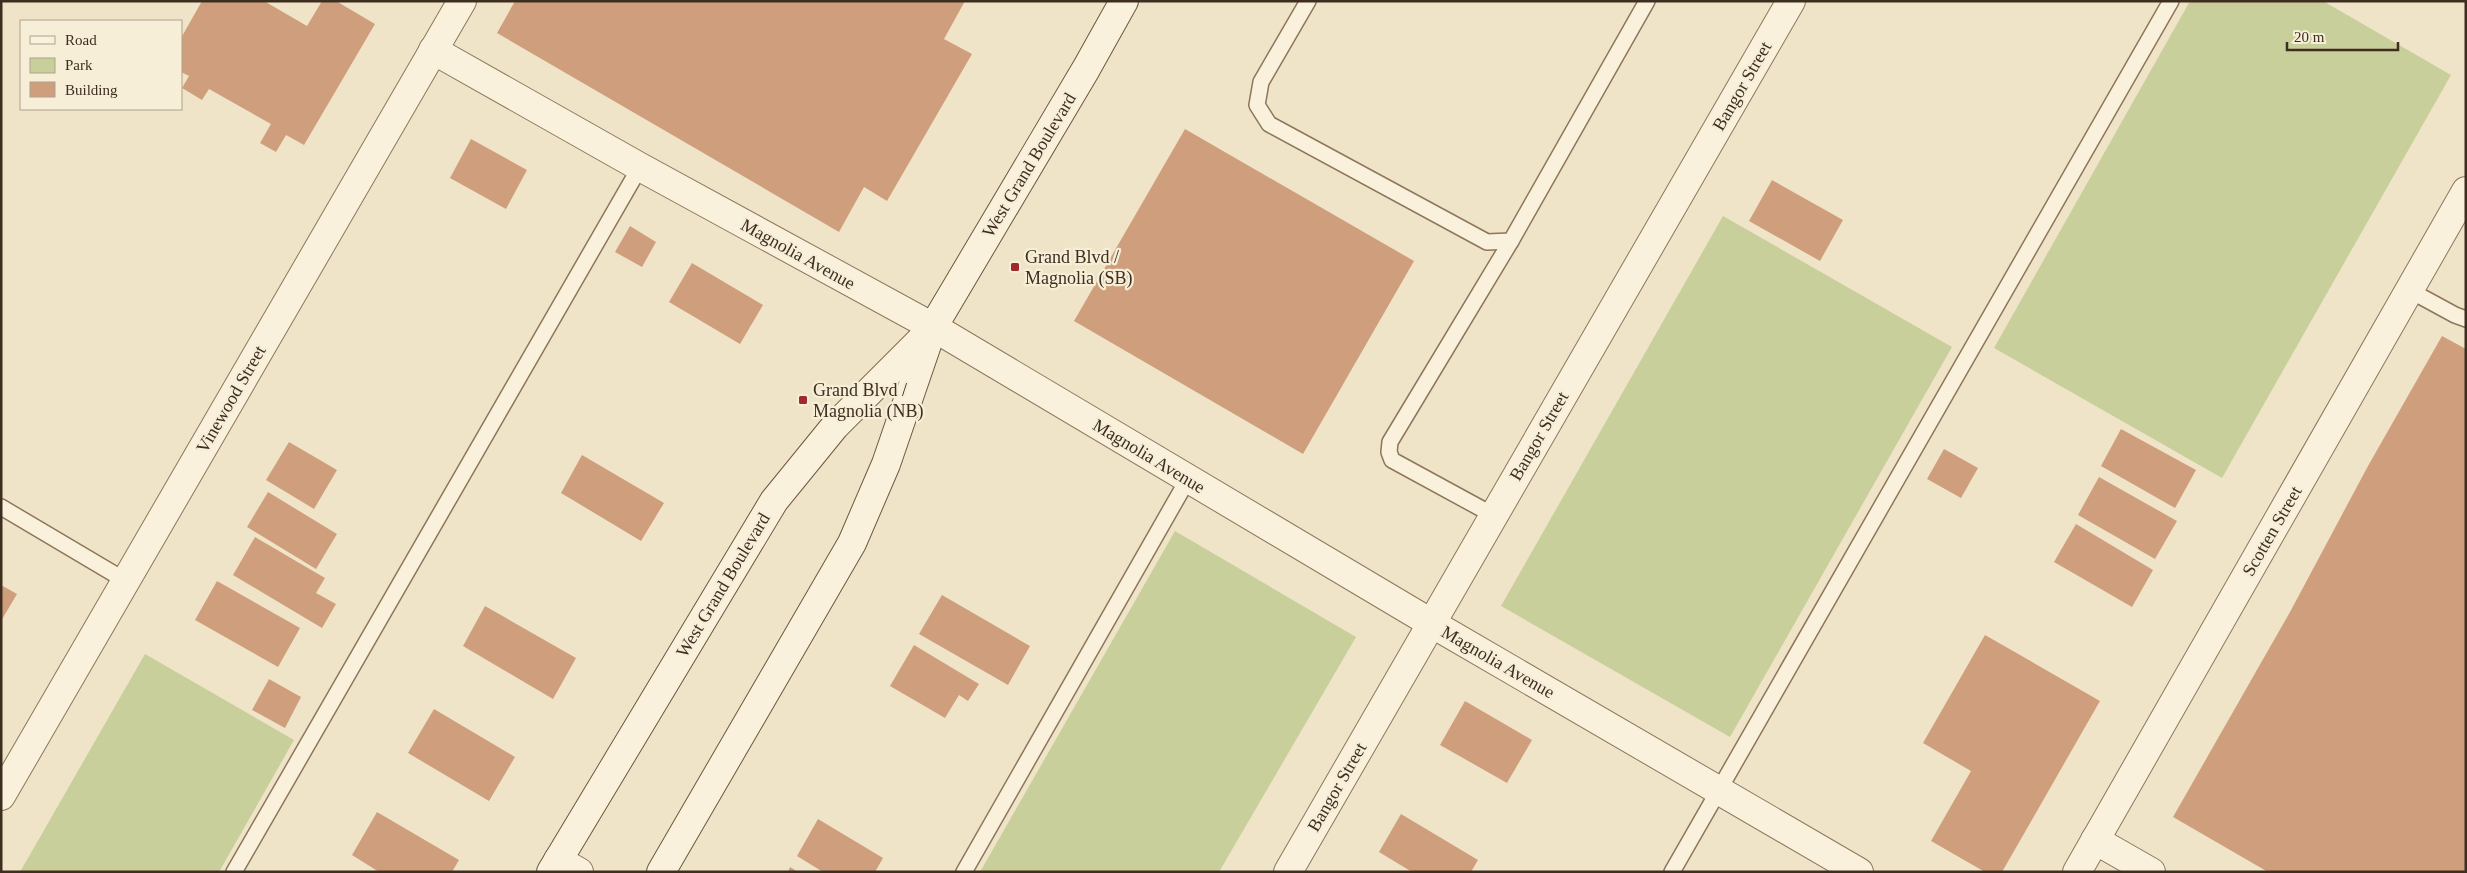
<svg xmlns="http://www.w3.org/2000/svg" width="2467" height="873" viewBox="0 0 2467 873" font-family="Georgia,serif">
<rect width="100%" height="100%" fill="#f0e4c8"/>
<!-- green -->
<g fill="#c9cf9b">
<polygon points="2190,1 2323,1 2451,75 2222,478 1994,348"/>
<polygon points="1723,216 1952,347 1730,737 1501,606"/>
<polygon points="1175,531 1356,637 1219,872 980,872"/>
<polygon points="145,654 294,740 219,872 20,872"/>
</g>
<!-- building -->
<g fill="#cf9f7d">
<polygon points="202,1 264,1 307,26 322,1 336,1 375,24 304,145 286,135 276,152 260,143 271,124 209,89 202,100 182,88 189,76 181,72 181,38"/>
<polygon points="515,1 965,1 944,39 972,54 887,201 864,187 839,232 497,33"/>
<polygon points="1185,129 1414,261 1303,454 1074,321"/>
<polygon points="471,139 527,170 506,209 450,178"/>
<polygon points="1772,180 1843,220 1820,261 1749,221"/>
<polygon points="630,226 656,242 642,267 615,252"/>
<polygon points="692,263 763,305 740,344 669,302"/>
<polygon points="2442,336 2466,349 2466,872 2268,872 2173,817 2290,612 2368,466"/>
<polygon points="2121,429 2196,470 2175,508 2101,466"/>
<polygon points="289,442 337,470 314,509 266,480"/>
<polygon points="1944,449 1978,468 1961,498 1927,479"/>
<polygon points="582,455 664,503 641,541 561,493"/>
<polygon points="2099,477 2177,521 2155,559 2078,515"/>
<polygon points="268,492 337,534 316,569 247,527"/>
<polygon points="2076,524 2153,570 2132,607 2054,562"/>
<polygon points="255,537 325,578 316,593 336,604 322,628 233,575"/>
<polygon points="217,581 300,628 278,667 195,620"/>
<polygon points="1,585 17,594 1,621"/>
<polygon points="942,595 1030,646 1008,685 919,634"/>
<polygon points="485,606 576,658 553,699 463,646"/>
<polygon points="1985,635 2100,701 2002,872 1985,872 1931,841 1971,771 1923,743"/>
<polygon points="914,645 979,684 968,701 959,695 945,718 890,686"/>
<polygon points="269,679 301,697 285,728 252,710"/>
<polygon points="1465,701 1532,740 1507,783 1440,745"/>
<polygon points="434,709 515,757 489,801 408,753"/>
<polygon points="377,812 459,860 452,872 379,872 352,855"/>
<polygon points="1401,814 1478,860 1471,872 1412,872 1379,852"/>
<polygon points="818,819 883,858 875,872 823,872 797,856"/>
<polygon points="790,867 798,872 788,872"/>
</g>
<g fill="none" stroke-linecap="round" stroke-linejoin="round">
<!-- service casing -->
<g stroke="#8d765c" stroke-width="18">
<g id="service">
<polyline points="1308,1 1261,82 1257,105 1269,124 1487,242 1511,241 1647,1"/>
<polyline points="2409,290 2455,315 2466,319"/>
<polyline points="1,507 126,581"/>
<polyline points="1493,515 1392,460 1389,452 1390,442 1511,241"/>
<polyline points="234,872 640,167"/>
<polyline points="964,872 1188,479"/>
<polyline points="1672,872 2171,1"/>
</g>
</g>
<!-- minor casing -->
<g stroke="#8d765c" stroke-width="30">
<g id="minor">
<polyline points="433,50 640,167 933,327 1431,623 1859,872"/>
<polyline points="1,796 462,1"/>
<polyline points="2095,840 2151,872"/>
<polyline points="558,860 579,872"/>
<polyline points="1288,872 1791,1"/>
</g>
</g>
<!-- tertiary casing -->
<g stroke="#8d765c" stroke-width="30">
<polyline id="tertiary" points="2077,872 2466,191"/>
</g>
<!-- secondary casing -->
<g stroke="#6f573f" stroke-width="30">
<g id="secondary">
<polyline points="551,872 774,501 835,426 928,333"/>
<polyline points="661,872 852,543 886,464 933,327 1086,69 1124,1"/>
</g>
</g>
<!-- service -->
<use href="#service" stroke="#faf1dc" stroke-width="15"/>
<!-- minor -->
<use href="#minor" stroke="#faf1dc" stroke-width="28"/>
<!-- tertiary -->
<use href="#tertiary" stroke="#faf1dc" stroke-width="28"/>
<!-- secondary -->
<use href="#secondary" stroke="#faf1dc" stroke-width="28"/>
</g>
<!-- markers -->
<g fill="#9e2a2b" stroke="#f7eed8" stroke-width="2">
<rect x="1010" y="262" width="10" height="10" rx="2.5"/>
<rect x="798" y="395" width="10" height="10" rx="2.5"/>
</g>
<g text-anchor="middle" stroke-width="4.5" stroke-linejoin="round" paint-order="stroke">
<!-- street labels -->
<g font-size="18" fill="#3d2e20" stroke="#f7eed8">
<text transform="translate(1742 86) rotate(-60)" y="6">Bangor Street</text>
<text transform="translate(1029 165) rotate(-59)" y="6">West Grand Boulevard</text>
<text transform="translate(798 254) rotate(29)" y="6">Magnolia Avenue</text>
<text transform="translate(231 399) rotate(-60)" y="6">Vinewood Street</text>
<text transform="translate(1539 436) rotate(-60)" y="6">Bangor Street</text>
<text transform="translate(1149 456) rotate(31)" y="6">Magnolia Avenue</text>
<text transform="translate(2272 531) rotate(-60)" y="6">Scotten Street</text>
<text transform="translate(723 585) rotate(-59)" y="6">West Grand Boulevard</text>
<text transform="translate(1498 662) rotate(30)" y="6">Magnolia Avenue</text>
<text transform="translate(1337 787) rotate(-60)" y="6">Bangor Street</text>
</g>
<!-- poi labels -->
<g font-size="18" fill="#3d2e20" stroke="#f7eed8" text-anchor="start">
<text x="1025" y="263">Grand Blvd /<tspan x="1025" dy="21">Magnolia (SB)</tspan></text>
<text x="813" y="396">Grand Blvd /<tspan x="813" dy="21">Magnolia (NB)</tspan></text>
</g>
</g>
<!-- border -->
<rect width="2467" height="873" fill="none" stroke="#3d2e20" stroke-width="5"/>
<!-- legend -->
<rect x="20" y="20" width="162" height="90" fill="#f7eed8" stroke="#ada18e"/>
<rect x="30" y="36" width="25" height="8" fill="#faf1dc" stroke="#ada18e"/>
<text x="65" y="45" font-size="15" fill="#3d2e20">Road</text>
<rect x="30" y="58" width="25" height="15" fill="#c9cf9b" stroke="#ada18e"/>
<text x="65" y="70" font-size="15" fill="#3d2e20">Park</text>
<rect x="30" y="82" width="25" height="15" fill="#cf9f7d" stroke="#ada18e"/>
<text x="65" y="95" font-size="15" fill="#3d2e20">Building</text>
<!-- scale -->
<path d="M2287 42v8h111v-8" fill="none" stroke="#3d2e20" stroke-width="2.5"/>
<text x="2294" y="42" font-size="15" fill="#3d2e20" stroke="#f7eed8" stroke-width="4" paint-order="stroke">20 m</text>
</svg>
